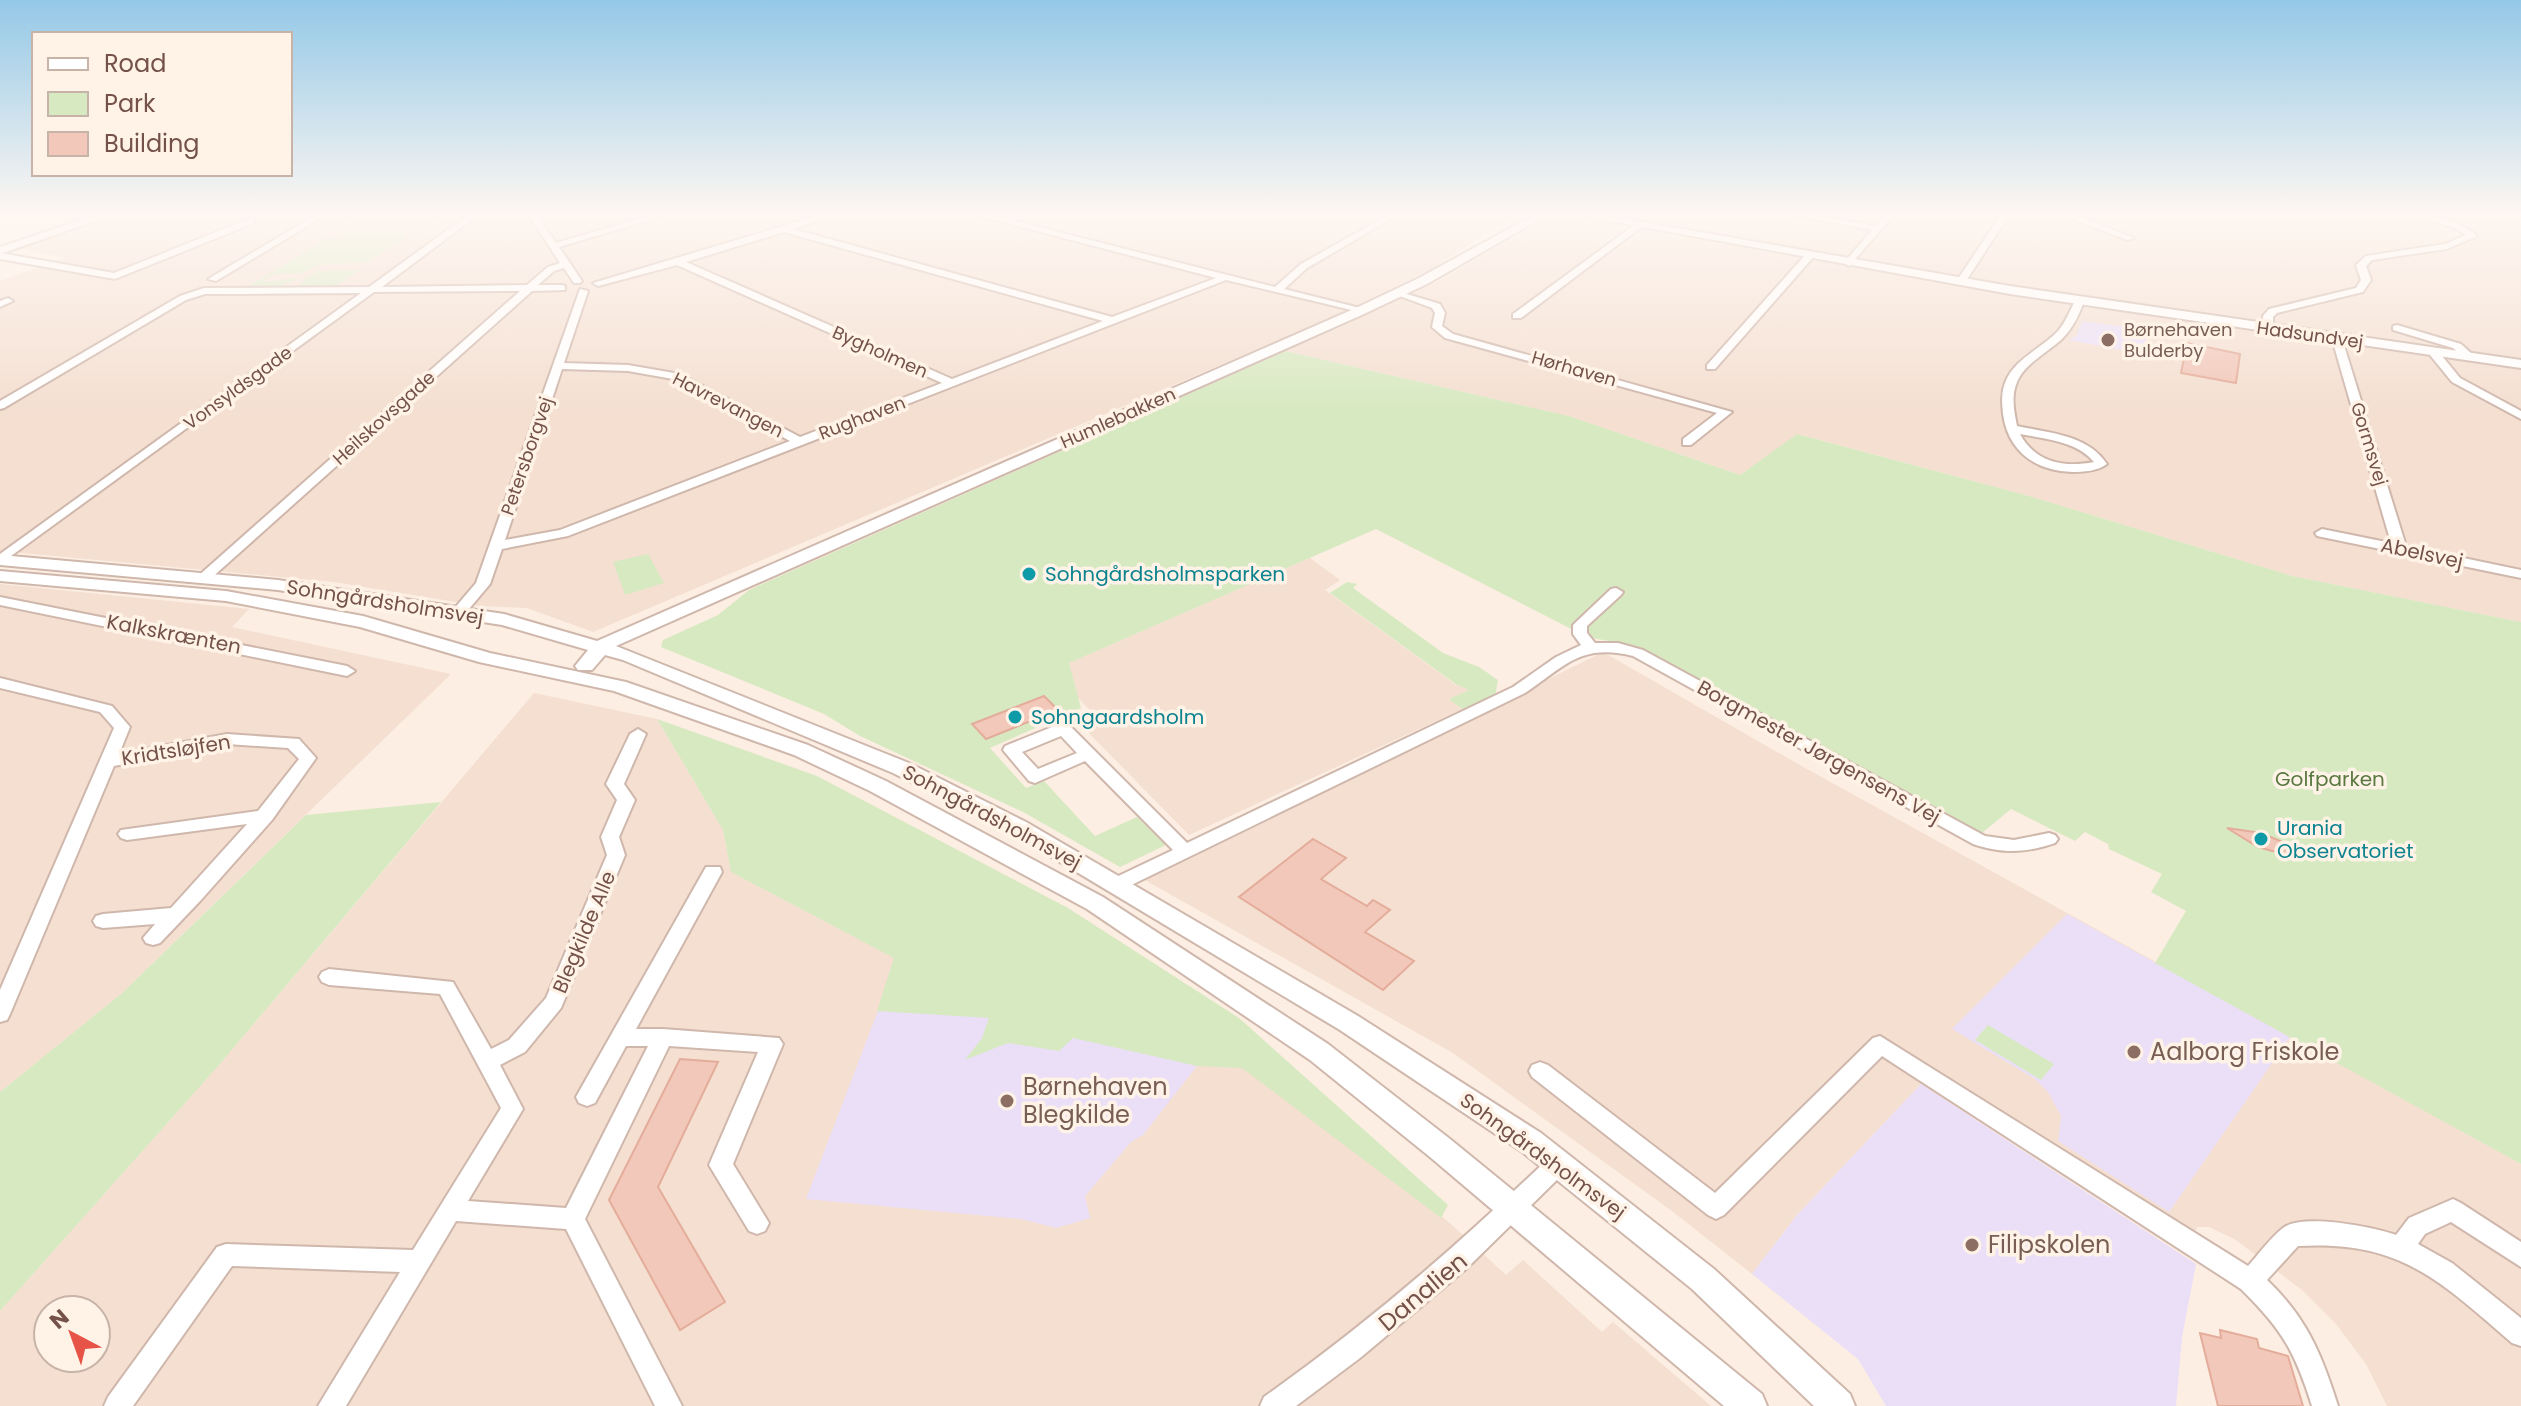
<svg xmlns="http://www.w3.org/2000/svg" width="2521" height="1406" viewBox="0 0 2521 1406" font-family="Poppins,sans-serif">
<rect width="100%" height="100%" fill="#fceee2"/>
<!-- residential -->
<g fill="#f4dfd1" fill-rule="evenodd">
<polygon points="119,215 1516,215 1433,268 1331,318 593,632 527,608 480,606 334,582 0,551 0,281 65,258 21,248"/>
<polygon points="1569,215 1944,284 2521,368 2521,622 2292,576 2029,496 1798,434 1740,475 1569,416 1285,351 1435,283 1551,216"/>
<polygon points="1615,215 2521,215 2521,359 1980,282"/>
<polygon points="1310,558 1340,580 1325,590 1456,685 1470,690 1449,699 1462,709 1189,835 1076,720 1093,713 1078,698 1069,663"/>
<polygon points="0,584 249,609 232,627 451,674 121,994 0,1092"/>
<polygon points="1603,652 1798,764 2521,1164 2521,1406 2387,1406 2366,1364 2336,1324 2302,1290 2236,1240 2209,1227 2197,1227 2191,1258 1921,1084 1797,1215 1752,1274 1672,1211 1453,1053 1143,879"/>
<path d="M534,693l123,26 66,111 8,42 164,86 -17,53 344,23 230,191 54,50 17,-15 79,72 11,-10 98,84h-1711v-95l219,-246zM48,1310h48v48h-48z"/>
</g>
<!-- education -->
<g fill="#ebdff8">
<polygon points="2082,321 2135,328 2134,333 2147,335 2145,346 2178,351 2176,360 2068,340 2076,336"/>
<polygon points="2067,914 2290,1037 2169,1212 2058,1141 2061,1116 2048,1092 2035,1079 1952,1029"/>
<polygon points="904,943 1222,1034 1143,1135 1131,1142 1085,1196 1090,1218 1056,1228 1021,1219 806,1199"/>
<polygon points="1921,1084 2196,1264 2182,1337 2176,1406 1886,1406 1858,1359 1752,1274 1797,1215"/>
</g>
<!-- green -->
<g fill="#d7e9c1">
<path d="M400,215l38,2c-11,7 -24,11 -34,17l4,3 -41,25 -49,3 -15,8 -29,1 -12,8 38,-4 -22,9h-30l76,-47 15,-5 -7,-5 5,-5 15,-1v-3h-10l2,-5z"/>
<polygon points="359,270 335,287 292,288 307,281 302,281 317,271"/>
<polygon points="1285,351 1569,416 1740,475 1797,434 2029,496 2292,576 2521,622 2521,1164 2155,963 2186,911 2151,892 2162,874 2109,849 2108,844 2085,832 2075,841 2011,809 1977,837 1642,652 1620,643 1587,637 1376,529 1069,663 1081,708 990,748 1026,788 1044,781 1095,836 1137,817 1166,845 1120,867 1023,812 860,736 824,714 661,647 663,640 718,615 749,590"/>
<polygon points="648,554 664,583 625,595 613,562"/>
<polygon points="1347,582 1357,584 1353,588 1443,653 1479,667 1498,680 1495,697 1462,709 1449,699 1469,690 1457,685 1330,593"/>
<polygon points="657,719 817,776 1068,908 1239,1018 1448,1205 1441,1218 1242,1068 1197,1066 1073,1038 1059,1051 1008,1043 965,1060 982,1038 989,1018 877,1011 894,958 731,872 723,830"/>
<polygon points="441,802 219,1065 0,1311 0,1092 121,994 306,815"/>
<polygon points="1988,1025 2054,1064 2041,1080 1975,1040"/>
</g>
<!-- building -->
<g fill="#f2c8ba" stroke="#e4ac9a" stroke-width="2">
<polygon points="2187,343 2240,354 2236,383 2181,373"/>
<polygon points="1044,696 1058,710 986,739 972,724"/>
<polygon points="2227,828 2261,833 2297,848 2294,857 2258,847"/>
<polygon points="1313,839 1346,858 1321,879 1367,906 1373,900 1390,910 1365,932 1414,961 1383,990 1239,897"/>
<polygon points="680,1059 718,1062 658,1187 725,1302 680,1330 609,1200"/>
<polygon points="2220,1330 2257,1339 2259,1348 2288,1356 2303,1406 2218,1406 2200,1333 2221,1338"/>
</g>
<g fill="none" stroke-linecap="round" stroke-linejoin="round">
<!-- minor casing -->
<g stroke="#cfb7ac" stroke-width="4">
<g id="minor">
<polygon points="316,215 326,215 216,281 208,279"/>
<polygon points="468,215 478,215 382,287 527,285 548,267 560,263 529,215 537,215 556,243 652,215 666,215 559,247 582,281 580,283 574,283 564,268 554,271 538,285 562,285 565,286 565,290 532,291 209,580 204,581 197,577 520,291 374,292 0,564 0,554 361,293 205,294 186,300 4,408 0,409 0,401 180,296 204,288 369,287"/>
<path d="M820,215h13l-40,14 319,88 104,-39 -240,-63h15l284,72 26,-23 87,-49h10l-91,53 -23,21 80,20v4l-138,-33 -658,256 -66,13 -12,35 -27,32h-10l-2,-3 2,-3 23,-27 104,-294 8,2 -24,72 64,2 52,9 120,63 142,-54 -265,-118 -79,21 -5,-3zM784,232l319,89 -151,58 -266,-117zM562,369l66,2 45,8 117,62 -230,89 -55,10z"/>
<polygon points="1795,215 1814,215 1876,226 1885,215 1894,215 1849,266 1844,263 1872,230"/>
<polygon points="2001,215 2009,215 1964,284 1958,284 1956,282"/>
<polygon points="2063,215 2075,215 2134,238 2127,240"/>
<path d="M2413,215c23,0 47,6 64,21l-30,13 -75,11 -6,6 5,14 -8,12 -86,21 -4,4v12l-9,2 -1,-15 6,-7 87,-21 5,-8 -5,-15 10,-9 79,-12 21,-9 -11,-7z"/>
<polygon points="251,218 255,221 254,223 115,279 0,259 0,253 114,273"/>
<polygon points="1637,223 1644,225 1521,318 1513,318 1513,314"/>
<polygon points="1807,253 1815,255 1715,369 1707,369 1707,365"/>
<polygon points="1397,291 1440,304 1445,313 1442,326 1453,334 1732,412 1691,445 1683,445 1683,439 1717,413 1445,338 1432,327 1435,313 1432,308 1397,295"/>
<polygon points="8,298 13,301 0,307 0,301"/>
<path d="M2076,299l8,2c-5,14 -11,27 -22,38 -15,14 -37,24 -45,43 -6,14 -3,29 0,44 32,7 70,8 90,38 -9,7 -23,8 -35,8 -37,-1 -64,-21 -69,-58 -1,-10 -2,-21 2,-31 9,-24 36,-34 53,-52 8,-9 12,-21 18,-32zM2020,434c25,5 57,7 74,28 -31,6 -59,0 -74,-28z"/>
<polygon points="2397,325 2461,344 2475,357 2466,359 2453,348 2393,330 2393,326"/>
<polygon points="2337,336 2342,339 2406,546 2521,570 2521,578 2317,536 2315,533 2322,529 2391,543 2332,339"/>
<polygon points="2430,351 2438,351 2460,378 2521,411 2521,419 2452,382 2430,355"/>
<path d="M1616,588l7,4 -2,3 -34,31v7l8,10h23l25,7 342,186 29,4 35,-7 6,2 3,4 -3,4c-29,10 -53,11 -82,1l-340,-188c-52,-13 -68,10 -108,37l-406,198 -7,-2 -2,-5 2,-5 61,-29 -88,-89 -50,22 -6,-2 -26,-31 2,-4 52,-21h12l118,118 326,-156 43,-30 25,-12 -8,-11v-9l38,-36zM1061,736l16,17 -39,16 -16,-17z"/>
<polygon points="0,597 347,666 355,671 347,676 0,605"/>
<polygon points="0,678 112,706 130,727 119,754 227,734 299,739 316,758 272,820 201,900 160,943 153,945 146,943 143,938 155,924 103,928 96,926 93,921 96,916 103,914 171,908 247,824 127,840 121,838 118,834 121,830 258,811 299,759 288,748 227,744 114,766 10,1014 7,1020 0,1022 0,990 114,728 100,712 0,688"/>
<polygon points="638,729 646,734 624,784 635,800 619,837 625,855 561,1008 525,1052 500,1065 523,1109 468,1201 566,1208 648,1046 626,1046 595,1103 587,1106 579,1103 576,1097 706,867 720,867 722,872 636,1029 663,1029 779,1038 783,1044 733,1164 769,1223 765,1231 757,1234 749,1231 709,1165 758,1052 669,1046 585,1219 682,1406 655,1406 566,1229 456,1221 346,1406 318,1406 400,1272 232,1266 133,1406 104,1406 108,1397 217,1247 226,1244 413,1250 501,1108 440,994 329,985 322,982 319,977 322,972 329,969 453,982 491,1049 509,1040 546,998 607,855 601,837 617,800 606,784 630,734"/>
<path d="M1880,1036l368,230c11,-12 22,-28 35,-38 20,-15 90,-1 113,7l13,-17 44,-19 8,4 60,39v25l-70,-45 -26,12 -7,10 34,19 69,55v28l-9,-3c-73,-63 -112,-103 -214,-97l-31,34c40,38 55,75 71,126h-26c-17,-54 -30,-77 -71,-117l-359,-233 -158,159 -8,4 -8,-4 -176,-138 -3,-6 3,-6 8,-3 8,3 167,128 158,-155z"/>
<path d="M1560,1152l8,3 3,7 -3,7 -102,100 -106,89 -64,48h-36l4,-9c103,-73 197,-154 288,-242z"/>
</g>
</g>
<!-- tertiary casing -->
<g stroke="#cfb7ac" stroke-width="4">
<g id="tertiary">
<polygon points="96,215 112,215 0,254 0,247"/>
<polygon points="1534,215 1547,215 1427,284 1364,314 616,646 909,763 1026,822 1358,1016 1541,1133 1714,1269 1850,1394 1855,1406 1814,1406 1692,1289 1521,1151 1340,1030 1010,832 893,773 623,660 605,655 592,670 578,670 575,666 588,650 502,625 278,590 0,565 0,555 278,580 504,614 597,641 1356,308 1419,278"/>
<polygon points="1578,215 1602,215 2010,286 2521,360 2521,368 2010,294"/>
<polygon points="0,571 226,591 363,616 490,653 626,682 808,745 886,781 1103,897 1328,1044 1450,1139 1762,1394 1767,1406 1724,1406 1430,1157 1310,1060 1087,909 870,791 794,755 614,691 479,662 360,627 226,601 0,581"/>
</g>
</g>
<!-- minor -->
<use href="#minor" fill="#fff" fill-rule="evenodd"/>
<!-- tertiary -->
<use href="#tertiary" fill="#fff" fill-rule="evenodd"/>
</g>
<!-- sky -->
<linearGradient id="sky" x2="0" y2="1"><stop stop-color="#94c8e7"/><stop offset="0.52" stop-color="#fef7f2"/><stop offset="1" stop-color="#fef7f2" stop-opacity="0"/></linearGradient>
<rect width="2521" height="412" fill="url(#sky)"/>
<!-- markers -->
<g fill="#8d6e63" stroke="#fff3e8" stroke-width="3">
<circle cx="2108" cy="340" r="8"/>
<circle cx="2134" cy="1052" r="8"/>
<circle cx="1007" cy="1101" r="8"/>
<circle cx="1972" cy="1245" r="8"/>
</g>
<g fill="#0f9aa8" stroke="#fff3e8" stroke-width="3">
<circle cx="1029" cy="574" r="8"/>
<circle cx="1015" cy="717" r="8"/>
<circle cx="2261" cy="839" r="8"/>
</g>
<g text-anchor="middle" stroke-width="7" stroke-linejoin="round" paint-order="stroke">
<!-- far-education labels -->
<g font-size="18" fill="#785e54" stroke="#fff3e8" text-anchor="start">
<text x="2124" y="336">Børnehaven<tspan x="2124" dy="21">Bulderby</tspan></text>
</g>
<!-- far-street labels -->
<g font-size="18" fill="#745249" stroke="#fff3e8">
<text transform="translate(2310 335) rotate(8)" y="6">Hadsundvej</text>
<text transform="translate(880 352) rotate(24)" y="6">Bygholmen</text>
<text transform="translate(1574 369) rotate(16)" y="6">Hørhaven</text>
<text transform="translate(238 388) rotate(-36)" y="6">Vonsyldsgade</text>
<text transform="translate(728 405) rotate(27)" y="6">Havrevangen</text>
<text transform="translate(384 418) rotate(-42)" y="6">Heilskovsgade</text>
<text transform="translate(862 418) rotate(-21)" y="6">Rughaven</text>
<text transform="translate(1118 418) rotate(-24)" y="6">Humlebakken</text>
<text transform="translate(2369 444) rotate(73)" y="6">Gormsvej</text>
<text transform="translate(527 456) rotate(-71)" y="6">Petersborgvej</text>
</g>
<!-- street labels -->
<g font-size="20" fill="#745249" stroke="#fff3e8">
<text transform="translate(2422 553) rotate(12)" y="7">Abelsvej</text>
<text transform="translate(385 602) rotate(9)" y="7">Sohngårdsholmsvej</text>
<text transform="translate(174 634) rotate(11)" y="7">Kalkskrænten</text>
<text transform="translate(176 750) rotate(-9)" y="7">Kridtsløjfen</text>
<text transform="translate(1819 752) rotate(29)" y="7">Borgmester Jørgensens Vej</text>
<text transform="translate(992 817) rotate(28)" y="7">Sohngårdsholmsvej</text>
<text transform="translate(584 932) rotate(-67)" y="7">Blegkilde Alle</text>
<text transform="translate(1543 1156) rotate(36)" y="7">Sohngårdsholmsvej</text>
</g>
<!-- culture labels -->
<g font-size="20" fill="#0d838f" stroke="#fff3e8" text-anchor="start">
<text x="1045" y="581">Sohngårdsholmsparken</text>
<text x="1031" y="724">Sohngaardsholm</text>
<text x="2277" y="835">Urania<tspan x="2277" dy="23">Observatoriet</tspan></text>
</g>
<!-- park labels -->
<g font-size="20" fill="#5a7941" stroke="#fff3e8">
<text x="2330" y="786">Golfparken</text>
</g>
<!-- near-education labels -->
<g font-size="24" fill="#785e54" stroke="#fff3e8" text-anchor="start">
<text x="2150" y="1060">Aalborg Friskole</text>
<text x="1023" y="1095">Børnehaven<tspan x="1023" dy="28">Blegkilde</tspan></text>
<text x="1988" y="1253">Filipskolen</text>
</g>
<!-- near-street labels -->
<g font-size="24" fill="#745249" stroke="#fff3e8">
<text transform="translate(1423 1292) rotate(-40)" y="8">Danalien</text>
</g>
</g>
<!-- legend -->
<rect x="32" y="32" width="260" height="144" fill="#fff3e8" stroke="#c7b3a8" stroke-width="2"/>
<rect x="48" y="58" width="40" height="12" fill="#ffffff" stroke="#c7b3a8" stroke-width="2"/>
<text x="104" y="72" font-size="24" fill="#745249">Road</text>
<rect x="48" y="92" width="40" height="24" fill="#d7e9c1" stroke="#c7b3a8" stroke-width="2"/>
<text x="104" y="112" font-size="24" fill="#745249">Park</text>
<rect x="48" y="132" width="40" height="24" fill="#f2c8ba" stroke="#c7b3a8" stroke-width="2"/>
<text x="104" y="152" font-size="24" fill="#745249">Building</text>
<!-- north arrow -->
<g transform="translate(72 1334) rotate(319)"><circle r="38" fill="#fff3e8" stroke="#c7b3a8" stroke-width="2"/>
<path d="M0-6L14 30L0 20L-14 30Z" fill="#e75447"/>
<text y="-12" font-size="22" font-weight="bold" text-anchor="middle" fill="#745249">N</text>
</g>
</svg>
